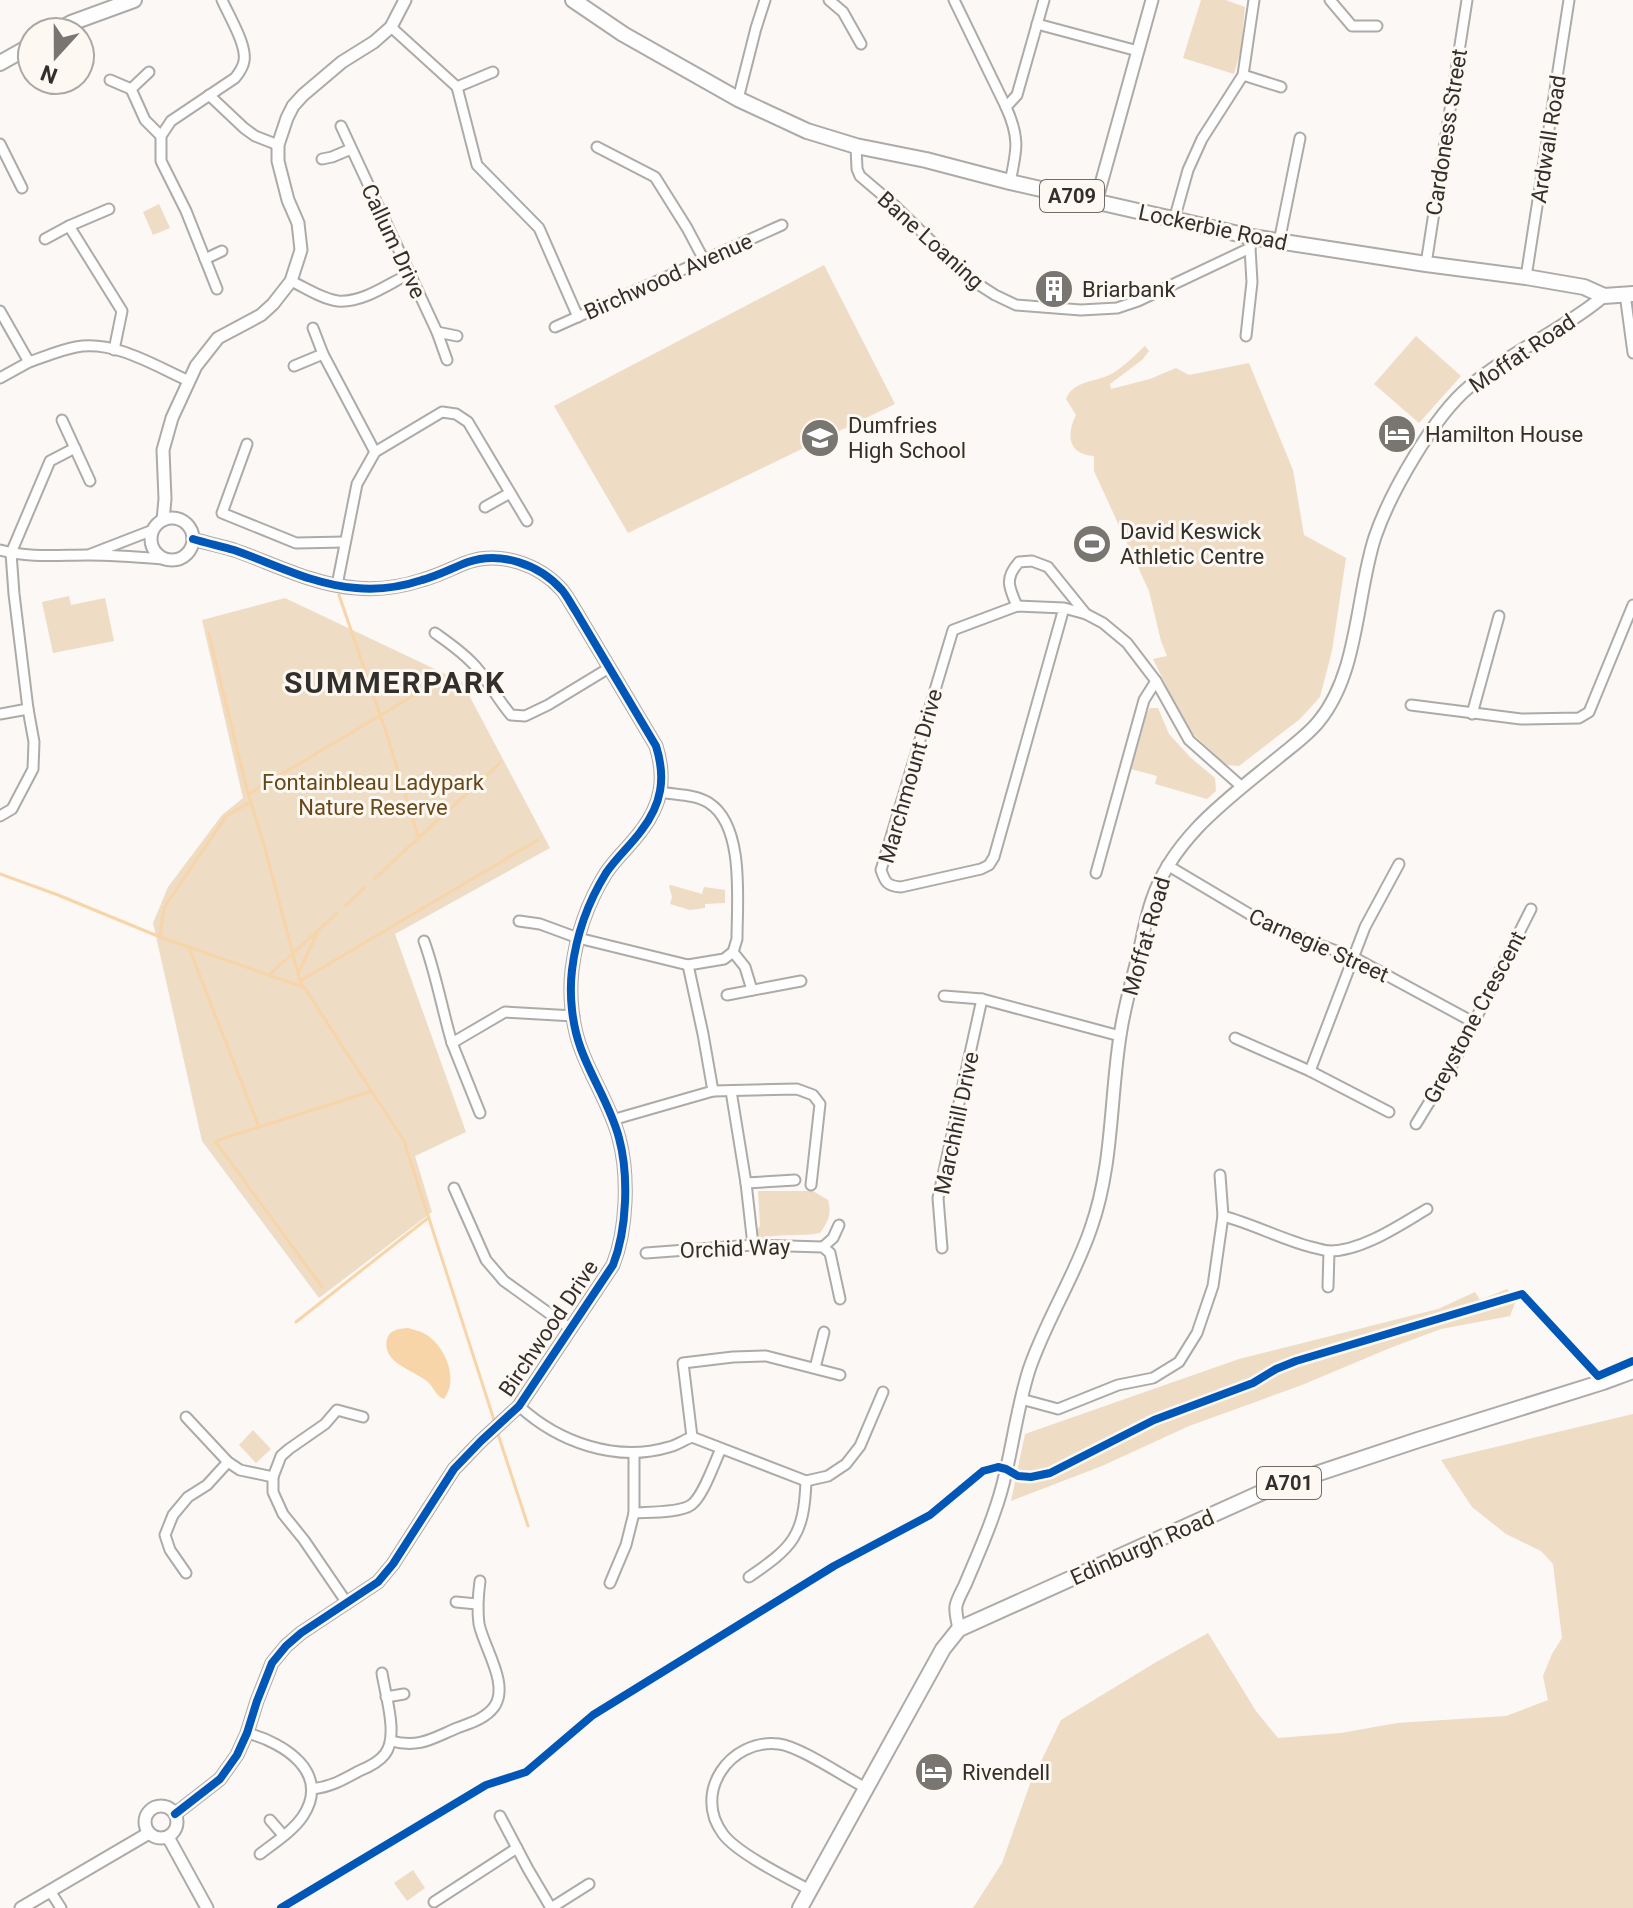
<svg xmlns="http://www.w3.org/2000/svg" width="1633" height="1908" viewBox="0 0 1633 1908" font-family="Roboto,sans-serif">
<rect width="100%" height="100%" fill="#fbf8f5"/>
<!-- green -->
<g fill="#efdcc4">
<polygon points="1201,0 1226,0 1245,7 1241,49 1234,74 1183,58"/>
<polygon points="159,204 170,228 153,235 143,212"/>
<polygon points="824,265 895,404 628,533 554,406"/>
<polygon points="1416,336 1461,376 1419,423 1374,384"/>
<path d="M1145,346l4,5 -7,9 -32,24 1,5 39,-10 26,-11 13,7 60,-12 44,107 11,65 42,23 -14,93 -12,46 -20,22 -61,47 -13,-1 -34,-32 -17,-29 -22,-45 14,-3 -6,-15 -12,-50 -55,-120v-15c-26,-2 -28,-21 -18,-41l-10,-16c8,-19 27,-16 43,-24 13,-6 25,-19 36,-29z"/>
<polygon points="69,596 71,605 105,598 114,641 53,653 42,602"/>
<polygon points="285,598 462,682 550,848 395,934 466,1132 415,1156 432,1212 319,1298 202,1141 153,923 168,887 222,815 243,798 202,620"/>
<polygon points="1150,708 1158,708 1169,734 1191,758 1215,778 1216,791 1207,799 1155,784 1157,776 1131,769 1147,713"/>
<polygon points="671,885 702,894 704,887 725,890 725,903 705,904 705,908 690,910 670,904 672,897 669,886"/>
<path d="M758,1191h55l15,9c4,15 0,21 -8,33 -20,4 -39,0 -57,5l-5,-2 -2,-5 4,-5z"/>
<polygon points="1507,1289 1517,1298 1510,1316 1441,1329 1390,1348 1302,1385 1189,1426 1102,1466 1011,1501 1025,1434 1239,1359 1438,1309 1475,1292 1480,1300"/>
<polygon points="1633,1414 1633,1908 973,1908 1002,1863 1030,1784 1061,1720 1158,1661 1208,1633 1256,1711 1278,1738 1341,1733 1397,1723 1506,1716 1548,1700 1543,1676 1552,1654 1562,1638 1553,1564 1541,1551 1506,1534 1472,1507 1441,1460"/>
<polygon points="253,1430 271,1449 256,1463 239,1445"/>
<polygon points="413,1870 425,1888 407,1901 394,1883"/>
</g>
<!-- water -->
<path fill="#f7d5a9" d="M408,1328c6,2 13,3 19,7 19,13 32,45 17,64 -8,-3 -10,-11 -16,-17 -14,-12 -47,-19 -41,-43 3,-10 12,-10 21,-11z"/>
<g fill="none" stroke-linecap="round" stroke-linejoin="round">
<!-- stream -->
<g stroke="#f7d5a9" stroke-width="3">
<polyline points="339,595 386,732 419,839"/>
<polyline points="209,634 246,786 266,852 300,981 404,1141 495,1423"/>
<polyline points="250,793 453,672"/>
<polyline points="0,874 58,895 160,937 306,988"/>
<polyline points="374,879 501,762"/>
<polyline points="345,906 365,887"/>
<polyline points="160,936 164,908 226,816 251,802"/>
<polyline points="189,948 259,1127"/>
<polyline points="298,973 317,934"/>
<polyline points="269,975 337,913"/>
<polyline points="300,981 538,840"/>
<polyline points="322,1287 215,1141 372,1091"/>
<polyline points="296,1322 428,1218"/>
<polyline points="497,1431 528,1526"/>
</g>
<!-- minor casing -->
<g stroke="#adaba8" stroke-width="13">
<g id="minor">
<polyline points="829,0 843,12 861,44"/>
<polyline points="954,0 1006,107"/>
<polyline points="1330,0 1352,26 1377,26"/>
<polyline points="1037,24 1138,51"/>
<polyline points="391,27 457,87 477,165 539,228 578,317"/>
<polyline points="149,72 131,89 145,120 161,136"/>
<polyline points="1243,75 1281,87"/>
<polyline points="110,80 131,89"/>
<polyline points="457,87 493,72"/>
<polyline points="209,95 244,128 255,136 278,145"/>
<polyline points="738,99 756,28 765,0"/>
<polyline points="341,126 437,332 447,360"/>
<polyline points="0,144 22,188"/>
<polyline points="856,146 857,169 860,176 893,204 970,279 995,295 1016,305 1081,310 1117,308 1138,301 1250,248 1252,237"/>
<polyline points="597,147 655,177 687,228 704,260"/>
<polyline points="322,159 332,157 351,149"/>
<path d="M1010,182c7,-32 10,-44 -4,-75l11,-12 27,-95"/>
<polyline points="1174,220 1188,170 1202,139 1243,75 1254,0"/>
<polyline points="69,226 122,311 114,350"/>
<polyline points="45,239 69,226 109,209"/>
<polyline points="1279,242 1300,138"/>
<polyline points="205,259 222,251"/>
<polyline points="1426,264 1467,0"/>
<polyline points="1526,277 1569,0"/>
<path d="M291,281c15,7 31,18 47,20 25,2 50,-17 71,-27"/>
<path d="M217,289l-31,-78 -25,-50v-25l10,-15 64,-43c4,-5 8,-10 9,-17 3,-16 -15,-45 -22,-61"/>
<polyline points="1625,294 1633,353"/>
<path d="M0,311l29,51c15,-5 31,-12 47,-15 39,-7 79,19 113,34"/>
<polyline points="555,327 782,225"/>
<polyline points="313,328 323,354 375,452"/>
<polyline points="437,332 457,336"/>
<polyline points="1246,336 1252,282 1250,248"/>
<polyline points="294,366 323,354"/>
<polyline points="0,378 29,362"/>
<polyline points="62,420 90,481"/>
<polyline points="247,444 222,513 296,543 345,542"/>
<polyline points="485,507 510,493"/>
<path d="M0,550c29,8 57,5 88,5 25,0 50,2 75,4"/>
<polyline points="91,554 153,530"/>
<polyline points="337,585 357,484 375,452 442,412 456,414 468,422 527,521"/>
<path d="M1017,606c-8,-19 -13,-27 2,-44l13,-1 16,6 38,47"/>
<path d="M1064,608l-70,249 -5,8 -8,4 -80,18c-14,-1 -16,-5 -20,-17l72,-240 64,-24 47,2 22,6 17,9 24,20 29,38 33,59 53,47"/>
<path d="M435,633c14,10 29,20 41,34 13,15 22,33 35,48l14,1 23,-11 61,-37"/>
<polyline points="1411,705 1521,719 1579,718 1589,712 1633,605"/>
<polyline points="0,714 28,709"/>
<polyline points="1472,714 1499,616"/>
<polyline points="0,816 12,809 33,769 34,742 28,709 14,594 11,553 50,461 75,448"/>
<polyline points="1167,865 1271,927 1353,957 1473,1022"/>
<polyline points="1096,873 1144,700 1156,681"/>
<path d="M519,921l21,3 38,14 110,27 36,-6 9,-7 4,-13c0,-37 8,-113 -28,-136 -14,-9 -33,-8 -49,-11"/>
<path d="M424,941c12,33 18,68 28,102"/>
<polyline points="733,952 745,967 752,990"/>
<polyline points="688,965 703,1034 713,1091"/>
<polyline points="727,995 801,981"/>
<polyline points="944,996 982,999 1120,1036"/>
<polyline points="1235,1038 1310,1071 1389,1112"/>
<polyline points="1310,1071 1365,927 1399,864"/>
<polyline points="731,1091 746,1183 753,1245"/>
<polyline points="480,1113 452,1043 505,1012 574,1016"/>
<polyline points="612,1120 713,1091 797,1089 813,1095 820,1104 811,1185"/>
<polyline points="1416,1124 1455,1060 1531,909"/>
<polyline points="746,1183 795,1180"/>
<polyline points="454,1188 486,1260 504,1281 571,1329"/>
<path d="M1223,1216c30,8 58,23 88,31 6,1 13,4 19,4 32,0 70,-26 97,-42"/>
<polyline points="823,1247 833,1238 839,1225"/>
<polyline points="942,1248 938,1198 982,999"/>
<polyline points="646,1253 753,1245 823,1247 830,1253 840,1299"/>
<polyline points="1328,1287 1329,1251"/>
<polyline points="815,1368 824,1332"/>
<polyline points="1021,1399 1058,1409 1118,1385 1153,1378 1179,1362 1197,1333 1213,1286 1223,1216 1220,1175"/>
<path d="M519,1406c39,36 97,57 150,41 8,-2 15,-7 23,-10"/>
<polyline points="186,1417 228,1462 240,1470 273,1477"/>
<polyline points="692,1437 806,1481 828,1476 846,1464 860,1446 883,1392"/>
<polyline points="692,1437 683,1363 733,1357 766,1356 840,1375"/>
<path d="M634,1513c14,-1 46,0 57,-8 12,-8 23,-42 30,-56"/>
<polyline points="186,1573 170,1550 165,1535 173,1515 188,1497 207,1485 228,1462"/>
<path d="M749,1577c44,-30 55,-41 57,-96"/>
<polyline points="610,1583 626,1545 634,1513 634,1453"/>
<polyline points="456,1602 477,1604"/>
<polyline points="347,1603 304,1540 283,1514 273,1492 273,1477 281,1456 289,1449 325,1424 337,1410 363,1417"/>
<polyline points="386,1697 404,1694"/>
<path d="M247,1733c38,10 84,40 56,83 -10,15 -29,27 -43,38"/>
<path d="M391,1741c29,7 40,-2 66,-13 13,-5 28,-9 37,-21 16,-22 -10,-59 -15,-83 -2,-15 -1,-28 1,-43"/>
<path d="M312,1789c18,-2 31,-9 47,-18 10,-4 20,-9 26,-17 14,-18 0,-60 -3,-81"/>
<polyline points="500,1816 528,1869 551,1908"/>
<polyline points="270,1820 283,1835"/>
<path d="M810,1890c-23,-12 -73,-37 -87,-56 -31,-41 7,-96 56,-90 22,3 65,33 87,44"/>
<polyline points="50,1891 61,1908"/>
<polyline points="434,1902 517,1848"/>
<polyline points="551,1908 589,1884"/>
</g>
</g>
<!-- tertiary casing -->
<g stroke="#adaba8" stroke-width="15">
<g id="tertiary">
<polyline points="1096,202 1152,0"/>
<circle cx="172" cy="539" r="21"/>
<polyline points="163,520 165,499 163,450 172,418 196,366 218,338 261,315 273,304 291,281 301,250 298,223 288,200 278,161 278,145 287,118 293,106 303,95 342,62 374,42 391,27 405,0"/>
<path d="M959,1629c-1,-6 -4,-16 -3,-23 1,-6 6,-15 9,-21 10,-24 21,-48 29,-72 17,-46 20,-96 35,-143 16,-48 46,-94 62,-142 22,-62 19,-128 29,-192 4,-28 12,-56 19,-83 4,-18 7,-36 13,-53 21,-63 77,-102 127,-143 13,-11 29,-22 40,-36 40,-49 37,-126 56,-184 15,-44 59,-121 94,-150 42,-36 93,-56 135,-91"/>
<circle cx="161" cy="1822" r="16"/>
<path d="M175,1814l45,-35 17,-24 10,-22 10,-32 15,-38 14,-17 15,-13 77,-51 15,-18 61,-95 27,-28 38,-35 94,-141c14,-35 16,-90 6,-127 -8,-31 -27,-59 -38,-89 -9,-24 -12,-54 -9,-79 4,-33 16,-68 34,-97 10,-15 24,-27 35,-42 21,-27 25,-53 15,-85l-81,-136c-4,-6 -8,-14 -13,-20 -23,-26 -62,-39 -94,-28 -16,6 -30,14 -46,18 -21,7 -44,10 -66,8 -42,-3 -82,-24 -122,-38 -14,-4 -28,-7 -41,-11"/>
<polyline points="168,1837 207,1908"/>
<polyline points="21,1908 149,1833"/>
</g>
</g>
<!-- primary casing -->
<g stroke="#adaba8" stroke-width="18">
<g id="primary">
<polyline points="573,0 623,34 738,99 807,131 856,146 926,160 1010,182 1252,237 1426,264 1526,277 1584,287 1604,296 1633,294"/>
<polyline points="55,32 71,23 134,0"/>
<polyline points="0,63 32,45"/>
<polyline points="800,1908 943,1649 959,1629 1265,1491 1418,1440 1603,1382 1633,1371"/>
</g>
</g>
<!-- minor -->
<use href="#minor" stroke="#fefefe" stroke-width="9"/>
<!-- tertiary -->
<use href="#tertiary" stroke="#fefefe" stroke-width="11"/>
<!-- primary -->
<use href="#primary" stroke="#fefefe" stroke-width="14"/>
<!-- cycleway casing -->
<g stroke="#fef8f2" stroke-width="13">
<g id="cycleway">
<path d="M175,1814l45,-35 17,-24 10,-22 10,-32 15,-38 14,-17 15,-13 77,-51 15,-18 61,-95 27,-28 38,-35 94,-141c14,-35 16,-90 6,-127 -8,-31 -27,-59 -38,-89 -9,-24 -12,-54 -9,-79 4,-33 16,-68 34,-97 10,-15 24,-27 35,-42 21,-27 25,-53 15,-85l-81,-136c-4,-6 -8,-14 -13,-20 -23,-26 -62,-39 -94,-28 -16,6 -30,14 -46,18 -21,7 -44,10 -66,8 -42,-3 -82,-24 -122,-38 -14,-4 -28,-7 -41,-11"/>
<polyline points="281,1908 486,1785 526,1772 593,1715 834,1566 930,1515 983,1471 998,1467 1006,1469 1018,1476 1031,1477 1050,1473 1154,1420 1253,1383 1276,1369 1296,1361 1522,1294 1598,1376 1633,1361"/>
</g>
</g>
<!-- cycleway -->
<use href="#cycleway" stroke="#0057b8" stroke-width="8"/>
</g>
<!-- icons -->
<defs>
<g id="building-disc" transform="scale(2)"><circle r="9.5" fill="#797672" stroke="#fef8f2"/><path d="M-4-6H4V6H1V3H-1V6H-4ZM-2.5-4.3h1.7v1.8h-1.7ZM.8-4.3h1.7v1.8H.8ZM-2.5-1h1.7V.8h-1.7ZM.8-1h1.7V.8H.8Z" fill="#fff"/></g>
<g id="hotel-disc" transform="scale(2)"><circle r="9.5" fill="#797672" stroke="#fef8f2"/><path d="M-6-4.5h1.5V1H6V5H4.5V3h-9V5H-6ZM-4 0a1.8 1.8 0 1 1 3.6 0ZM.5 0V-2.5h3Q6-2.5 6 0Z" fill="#fff"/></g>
<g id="school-disc" transform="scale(2)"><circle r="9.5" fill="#797672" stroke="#fef8f2"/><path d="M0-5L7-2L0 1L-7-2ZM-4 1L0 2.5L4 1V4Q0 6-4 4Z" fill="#fff"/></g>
<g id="stadium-disc" transform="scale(2)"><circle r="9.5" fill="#797672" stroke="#fef8f2"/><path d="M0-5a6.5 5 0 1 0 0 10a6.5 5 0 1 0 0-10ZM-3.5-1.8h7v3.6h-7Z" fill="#fff"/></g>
</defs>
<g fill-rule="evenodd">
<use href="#building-disc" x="1054" y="289"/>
<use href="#hotel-disc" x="1397" y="434"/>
<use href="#school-disc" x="820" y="438"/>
<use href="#stadium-disc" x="1092" y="544"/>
<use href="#hotel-disc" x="934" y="1772"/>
</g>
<g text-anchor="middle" stroke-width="6" stroke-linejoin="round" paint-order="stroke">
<!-- shield labels -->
<g fill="#fef8f2" stroke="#706c67" stroke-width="2">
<rect x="1040" y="180" width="64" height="32" rx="6"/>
<rect x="1257" y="1467" width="64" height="32" rx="6"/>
</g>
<g font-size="20" font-weight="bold" fill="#33302c">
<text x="1072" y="203">A709</text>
<text x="1289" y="1490">A701</text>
</g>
<!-- street labels -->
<g font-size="22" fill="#33302c" stroke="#fef8f2">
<text transform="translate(1446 132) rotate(-81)" y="8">Cardoness Street</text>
<text transform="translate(1548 139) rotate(-81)" y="8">Ardwall Road</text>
<text transform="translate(1213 227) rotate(12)" y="8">Lockerbie Road</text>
<text transform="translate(931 240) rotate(42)" y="8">Bane Loaning</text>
<text transform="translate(394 241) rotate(65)" y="8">Callum Drive</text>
<text transform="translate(668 276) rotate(-24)" y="8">Birchwood Avenue</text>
<text transform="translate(1522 353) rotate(-34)" y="8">Moffat Road</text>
<text transform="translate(910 776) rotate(-74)" y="8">Marchmount Drive</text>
<text transform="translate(1146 936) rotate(-74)" y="8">Moffat Road</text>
<text transform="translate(1319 945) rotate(24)" y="8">Carnegie Street</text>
<text transform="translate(1474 1017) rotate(-62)" y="8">Greystone Crescent</text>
<text transform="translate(956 1123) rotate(-78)" y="8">Marchhill Drive</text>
<text transform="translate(735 1248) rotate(-2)" y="8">Orchid Way</text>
<text transform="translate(548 1328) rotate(-56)" y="8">Birchwood Drive</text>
<text transform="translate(1142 1547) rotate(-24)" y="8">Edinburgh Road</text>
</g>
<!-- poi labels -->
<g font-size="22" fill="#33302c" stroke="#fef8f2" text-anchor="start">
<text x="1082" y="297">Briarbank</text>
<text x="848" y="433">Dumfries<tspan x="848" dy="25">High School</tspan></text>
<text x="1425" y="442">Hamilton House</text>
<text x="1120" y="539">David Keswick<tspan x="1120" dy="25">Athletic Centre</tspan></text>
<text x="962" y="1780">Rivendell</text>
</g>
<!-- park labels -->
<g font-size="22" fill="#674819" stroke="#fef8f2">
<text x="373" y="790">Fontainbleau Ladypark<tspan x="373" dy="25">Nature Reserve</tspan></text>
</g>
<!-- district labels -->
<g font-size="30" font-weight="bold" letter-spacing="2" fill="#33302c" stroke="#fef8f2">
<text x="395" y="693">SUMMERPARK</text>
</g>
</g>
<!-- north arrow -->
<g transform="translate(56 56) rotate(201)"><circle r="38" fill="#fef8f2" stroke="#ada8a3" stroke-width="2"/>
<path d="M0-6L14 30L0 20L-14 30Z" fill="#797672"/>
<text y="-12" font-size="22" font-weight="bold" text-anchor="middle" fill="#33302c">N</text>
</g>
</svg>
